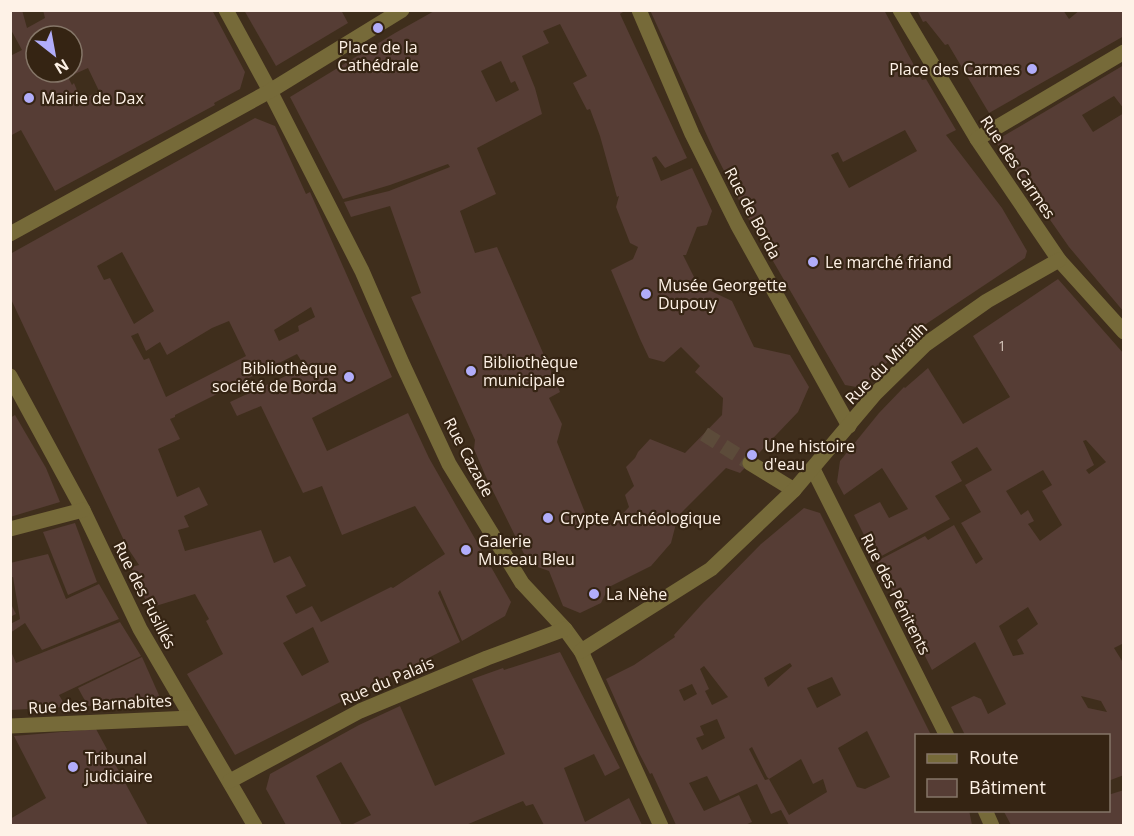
<svg xmlns="http://www.w3.org/2000/svg" width="1134" height="836" viewBox="0 0 1134 836" font-family="'Open Sans',sans-serif">
<rect width="100%" height="100%" fill="#3f2e1c"/>
<!-- building -->
<g fill="#563d35" fill-rule="evenodd">
<path d="M10,10h12l5,18 18,-10 -2,-8h169l33,62 -5,17 -26,14 1,2 -160,86 -34,-61 -11,6v-80l12,-6 -12,-22zM36,36h36v36h-36zM88,68l11,23 -18,9 -7,-17 -2,2 -4,-8z"/>
<polygon points="244,10 341,10 348,23 276,66"/>
<path d="M436,10h190l-6,4 67,144 -22,10 -9,-12 -4,2 9,23 31,-13 20,43 -5,14 -10,2 -11,28h-3l15,30 34,16 22,46 36,8 19,32 -11,25 -58,61 -14,-5 -48,48 -7,27 -20,23 -42,21 -8,16 -21,10 -17,-7 -14,-35 -20,-7 -43,-87 -12,-28 1,-9 -64,-143 10,-4 -31,-87 -39,11 -7,-15 45,-11 61,-24 -2,-3 -58,21 -47,14 -53,-102 105,-64zM560,24l27,52 -14,7 14,27 3,-1 10,27 17,61 2,-1 -3,11 14,36 8,4 -5,12 -22,11 29,69 9,19 15,4 17,-15 19,19 -5,6 28,26 -1,17 -37,38 -35,-14 -12,13 -3,6 -9,9 8,19 -9,9 4,12 -17,18 -26,-10 -29,-73 5,-18 -13,-26 11,-6 -63,-145 -22,6 -15,-42 36,-17 -19,-46 65,-34 -7,-26 -13,-32 27,-13 -6,-12zM501,61l10,22 4,-2 4,9 -23,12 -15,-31z"/>
<path d="M650,10h234l38,70 4,-1 30,51 -10,5 56,73 25,43 -2,7 -102,68 -61,62 -17,-3 -97,-167 -34,-67zM905,130l12,21 -68,37 -18,-33 7,-3 5,10z"/>
<polygon points="917,10 1063,10 1069,19 1080,10 1124,10 1124,36 989,113 948,44 945,45 926,21 923,22"/>
<polygon points="1124,65 1124,109 1114,96 1082,115 1093,132 1124,113 1124,312 1069,247 995,141"/>
<path d="M255,118l20,8 31,68 4,-2 82,185 -80,41 15,33 81,-38 21,45 82,144 -6,14 -43,25 -22,-51 -2,3 22,49 -225,113 -48,-81 36,-20 -17,-33 3,-2 -14,-25 -46,14 -18,-41 8,-2 -12,-18 -117,-250v-43zM122,252l32,59 -20,13 -24,-46 -6,2 -7,-14zM311,307l4,10 -17,9 1,5 -20,10 -5,-11zM229,321l17,35 -80,41 -17,-39 -5,2 -13,-24 7,-3 8,18 14,-9 7,13 45,-27zM297,354l8,13 -75,35 7,14 24,-10 42,87 19,-7 20,49 73,-29 30,48 -52,34 -2,-1 -70,35 -9,-16 -16,8 -10,-18 20,-10 -16,-30 -16,7 -13,-33 -76,21 -7,-21 11,-3 -5,-11 24,-11 -9,-18 -22,10 -19,-48 22,-10 -10,-20 5,-2v-2zM313,627l16,35 -27,14 -19,-33z"/>
<path d="M1058,279l66,75v289l-10,5 10,16v111l-16,6v-46h-143l-14,-28 23,-11 7,3 7,15 18,-10 -31,-62 -43,28 -55,-109 48,-25 3,4 26,-15 22,39 7,-5 -22,-36 20,-11 -16,-27 27,-15 -15,-23 -26,15 11,19 -27,15 15,23 -74,40 -22,-44 26,-13 9,16 19,-9 -26,-41 -38,27 -7,-13 3,-21 39,-48 25,-26 1,1 23,-20 35,56 47,-27 -37,-61zM1086,440l20,22 -17,12 -3,-4 8,-5 -11,-24zM1043,470l9,15 -10,6 20,34 -22,16 -12,-17 6,-3 -6,-11 -7,5 -15,-24zM1028,607l10,17 -21,16 7,14 -11,2 -14,-30zM1081,696l20,5 6,11 -19,-4z"/>
<polygon points="15,415 46,468 60,502 10,517 10,418"/>
<path d="M804,508l16,5 111,222h-15v75h53l3,15h-183l-8,-15 -10,4 -14,-30 -37,17 -13,-25 -18,7 15,28 35,-16 13,27 -7,3h-69l-24,-52 -2,1 -11,-21 -33,-74 28,-14 41,-28 -1,-2 29,-32 58,-59zM790,663l2,3 -24,21 -4,-9zM704,666l24,31 -16,8 -7,-14 4,-2 -9,-20zM832,677l9,18 -24,13 -10,-20zM692,684l5,10 -13,7 -5,-11zM717,719l8,19 -23,12 -6,-12 8,-3 -4,-9zM867,731l23,46 -25,12 -8,-2 -19,-39zM752,747l15,30 2,2 -4,1 -16,-31zM801,759l12,25 10,-5 4,13 -38,23 -20,-36z"/>
<polygon points="75,523 97,582 68,595 43,532"/>
<polygon points="48,554 66,599 99,584 119,619 42,650 25,623 10,633 10,624 20,619 13,577 10,578 10,563"/>
<polygon points="10,602 16,614 10,617"/>
<polygon points="120,622 141,656 59,695 66,707 10,710 10,649 16,663"/>
<polygon points="560,652 620,768 605,776 594,754 564,768 585,822 629,798 642,825 544,825 533,804 526,806 523,801 466,825 351,825 371,815 341,762 316,776 342,825 286,825 266,789 270,774 359,725 400,706 435,786 505,754 472,679 503,668 504,670"/>
<polygon points="142,657 162,702 88,706 78,688"/>
<polygon points="96,729 148,825 10,825 10,819 46,798 14,736"/>
<polygon points="1124,790 1124,825 1011,825 1003,810 1108,810 1108,795"/>
</g>
<g fill="none" stroke-linecap="round" stroke-linejoin="round">
<!-- street-tunnel -->
<polyline stroke="#5c4b3a" stroke-width="15" stroke-dasharray="15 8" stroke-linecap="butt" points="704,434 750,463"/>
<!-- street -->
<g stroke="#766a39" stroke-width="15">
<polyline points="226,10 270,91 362,271 402,363 449,464 522,583 565,629 581,651 661,826"/>
<polyline points="639,10 692,134 737,224 849,426"/>
<polyline points="900,10 977,139 1059,260 1124,332"/>
<polyline points="977,139 1124,52"/>
<polyline points="10,234 270,91 402,10"/>
<polyline points="10,376 83,510 140,629 255,826"/>
<polyline points="750,463 794,490"/>
<polyline points="813,469 947,736"/>
<polyline points="10,529 83,510"/>
<polyline points="581,651 711,569 794,490 875,394 926,344 987,301 1059,260"/>
<polyline points="10,726 191,718"/>
<polyline points="230,781 360,711 487,658 565,629"/>
<polyline points="985,810 992,826"/>
</g>
</g>
<!-- markers -->
<g fill="#b1adfa" stroke="#352413" stroke-width="2">
<circle cx="378" cy="28" r="6"/>
<circle cx="1032" cy="69" r="6"/>
<circle cx="29" cy="98" r="6"/>
<circle cx="813" cy="262" r="6"/>
<circle cx="646" cy="294" r="6"/>
<circle cx="471" cy="371" r="6"/>
<circle cx="349" cy="377" r="6"/>
<circle cx="752" cy="455" r="6"/>
<circle cx="548" cy="518" r="6"/>
<circle cx="466" cy="550" r="6"/>
<circle cx="594" cy="594" r="6"/>
<circle cx="73" cy="767" r="6"/>
</g>
<g text-anchor="middle" stroke-width="4.5" stroke-linejoin="round" paint-order="stroke">
<!-- number labels -->
<g font-size="14" fill="#d4c5ba">
<text x="1002" y="351">1</text>
</g>
<!-- poi labels -->
<g font-size="16" fill="#fef2e7" stroke="#352413" text-anchor="start">
<text x="378" y="53" text-anchor="middle">Place de la<tspan x="378" dy="18">Cathédrale</tspan></text>
<text x="1020" y="75" text-anchor="end">Place des Carmes</text>
<text x="41" y="104">Mairie de Dax</text>
<text x="825" y="268">Le marché friand</text>
<text x="658" y="291">Musée Georgette<tspan x="658" dy="18">Dupouy</tspan></text>
<text x="483" y="368">Bibliothèque<tspan x="483" dy="18">municipale</tspan></text>
<text x="337" y="374" text-anchor="end">Bibliothèque<tspan x="337" dy="18">société de Borda</tspan></text>
<text x="764" y="452">Une histoire<tspan x="764" dy="18">d'eau</tspan></text>
<text x="560" y="524">Crypte Archéologique</text>
<text x="478" y="547">Galerie<tspan x="478" dy="18">Museau Bleu</tspan></text>
<text x="606" y="600">La Nèhe</text>
<text x="85" y="764">Tribunal<tspan x="85" dy="18">judiciaire</tspan></text>
</g>
<!-- street labels -->
<g font-size="16" fill="#fef2e7" stroke="#352413">
<text transform="translate(1018 167) rotate(56)" y="6">Rue des Carmes</text>
<text transform="translate(753 213) rotate(62)" y="6">Rue de Borda</text>
<text transform="translate(886 363) rotate(-45)" y="6">Rue du Mirailh</text>
<text transform="translate(469 457) rotate(62)" y="6">Rue Cazade</text>
<text transform="translate(896 594) rotate(63)" y="6">Rue des Pénitents</text>
<text transform="translate(145 595) rotate(63)" y="6">Rue des Fusillés</text>
<text transform="translate(387 681) rotate(-23)" y="6">Rue du Palais</text>
<text transform="translate(100 704) rotate(-3)" y="6">Rue des Barnabites</text>
</g>
</g>
<!-- border -->
<rect width="1134" height="836" fill="none" stroke="#fef2e7" stroke-width="24"/>
<!-- legend -->
<rect x="915" y="734" width="195" height="78" fill="#352413" stroke="#857668" stroke-width="1.5"/>
<rect x="927" y="754" width="30" height="9" fill="#766a39" stroke="#857668" stroke-width="1.5"/>
<text x="969" y="764" font-size="18" fill="#fef2e7">Route</text>
<rect x="927" y="779" width="30" height="18" fill="#563d35" stroke="#857668" stroke-width="1.5"/>
<text x="969" y="794" font-size="18" fill="#fef2e7">Bâtiment</text>
<!-- north arrow -->
<g transform="translate(54 54) rotate(149)"><circle r="28" fill="#352413" stroke="#857668" stroke-width="1.5"/>
<path d="M0-4.5L10 22L0 15L-10 22Z" fill="#b1adfa"/>
<text y="-9" font-size="16" font-weight="bold" text-anchor="middle" fill="#fef2e7">N</text>
</g>
</svg>
